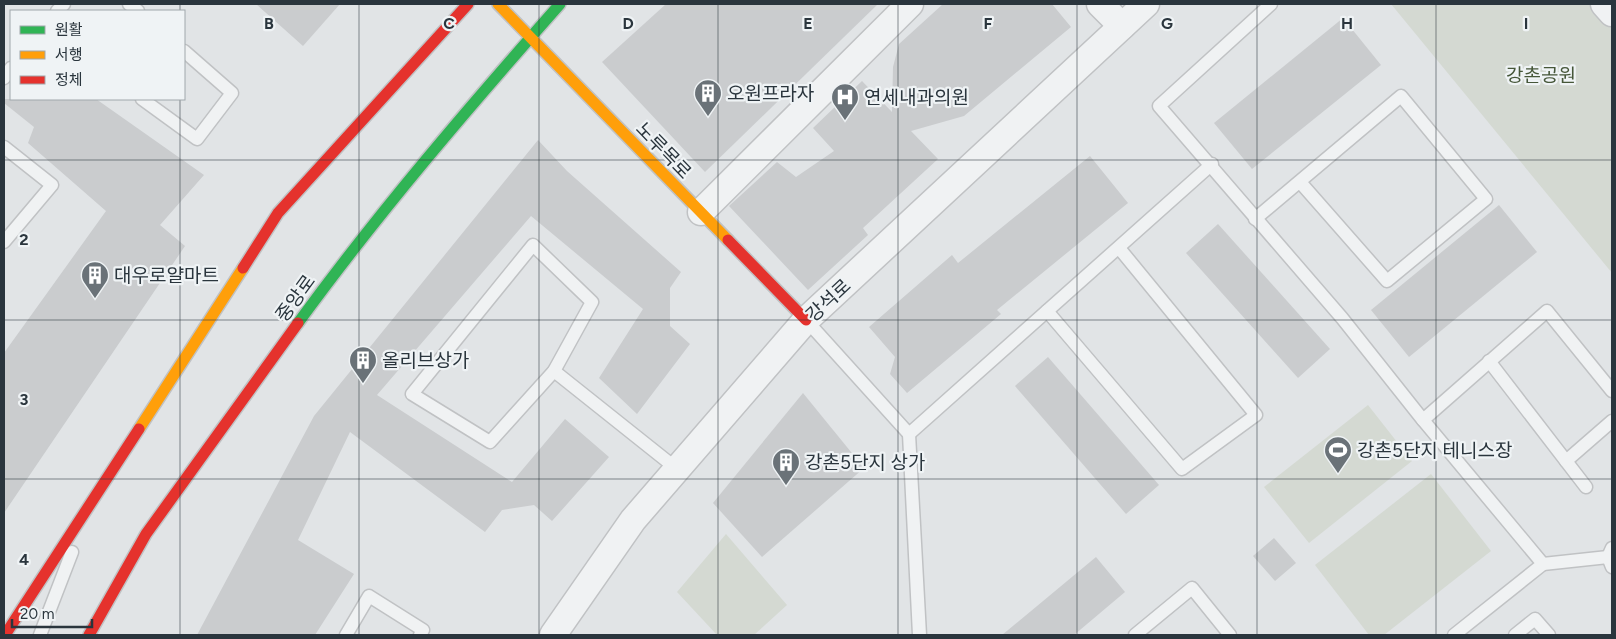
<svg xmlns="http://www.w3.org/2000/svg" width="1616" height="639" viewBox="0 0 1616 639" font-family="Figtree,'Noto Sans KR',sans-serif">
<rect width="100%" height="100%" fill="#e1e4e6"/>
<!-- green -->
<g fill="#d4d9d2">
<polygon points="1391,4 1595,4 1612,24 1612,273"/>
<polygon points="1368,405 1412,461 1309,543 1264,487"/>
<polygon points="1431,474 1491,551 1384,635 1369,635 1315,565"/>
<polygon points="726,534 787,605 754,635 717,635 677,592"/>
</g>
<!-- building -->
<g fill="#caccce">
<polygon points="256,4 340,4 303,46"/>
<polygon points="666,4 878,4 705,172 602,62"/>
<polygon points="943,4 1052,4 1071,27 964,116 911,131 938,159 863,228 868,235 808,290 729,206 777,162 796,177 834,151 813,128 862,81 892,112 893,67 899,44"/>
<polygon points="1343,18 1381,65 1252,169 1214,123"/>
<polygon points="4,99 96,99 204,175 160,225 185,246 4,513 4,353 106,211 28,143 34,127 4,103"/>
<polygon points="538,140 567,171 681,272 670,288 670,326 690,344 637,414 599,378 643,309 531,216 377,395 512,482 565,419 609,457 552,521 534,505 502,510 485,532 350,432 298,540 354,574 315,635 197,635 314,416"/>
<polygon points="1090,156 1128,203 997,310 1001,314 907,393 890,374 895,357 869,327 952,255 958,263"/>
<polygon points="1499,205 1537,252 1409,357 1371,310"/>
<polygon points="1218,224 1330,349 1298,378 1186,253"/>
<polygon points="1048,357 1159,485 1126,514 1015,386"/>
<polygon points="803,393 864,468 762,557 713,503"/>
<polygon points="1274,538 1296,563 1275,581 1253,556"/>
<polygon points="1096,557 1125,592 1074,635 1002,635"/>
</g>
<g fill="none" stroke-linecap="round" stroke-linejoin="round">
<!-- lane casing -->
<g stroke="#c0c2c4" stroke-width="15">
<g id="lane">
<polyline points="129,4 138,11"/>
<polyline points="1271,4 1159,106 1342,318 1423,420 1547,311 1612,391"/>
<polyline points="57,11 64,4"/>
<polyline points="4,78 11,68"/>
<polyline points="142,99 197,139 232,93 184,51"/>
<polyline points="4,147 52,185 4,242"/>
<polyline points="1255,219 1401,96 1486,199 1387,281 1300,182"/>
<polygon points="533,245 592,302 554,371 490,442 412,394"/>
<polyline points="1047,311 1182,469 1256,415 1119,248"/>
<polyline points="806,320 909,434 1212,164"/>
<polyline points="1489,361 1586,487"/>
<polyline points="554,371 677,469"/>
<polyline points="1423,420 1543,564 1454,635"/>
<polyline points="1566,461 1612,421"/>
<polyline points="1612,548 1608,557 1612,567"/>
<polyline points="1543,564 1608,557"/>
<polyline points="40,635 72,552"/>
<polyline points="346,635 369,596 423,630 420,635"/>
<polyline points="919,635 909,434 920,635"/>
<polyline points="1135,635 1192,588 1230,635"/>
<polyline points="1515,635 1535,619 1549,635"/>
</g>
</g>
<!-- street casing -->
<g stroke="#c0c2c4" stroke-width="29">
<g id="street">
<polyline points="1100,4 1122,26"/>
<polyline points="1604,4 1612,13"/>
<polyline points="701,212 910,4"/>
<polyline points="553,635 633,520 806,320 1146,4"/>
</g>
</g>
<!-- fast casing -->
<g stroke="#c0c2c4" stroke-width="14">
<path id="fast" d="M298,323c81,-111 171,-216 262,-319"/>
</g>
<!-- slow casing -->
<g stroke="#c0c2c4" stroke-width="14">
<g id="slow">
<polyline points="498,4 728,240"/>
<polyline points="139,429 243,268"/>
</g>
</g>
<!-- jam casing -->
<g stroke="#c0c2c4" stroke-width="14">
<g id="jam">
<polyline points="728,240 806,320"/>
<polyline points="243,268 278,213 468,4"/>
<polyline points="5,635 139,429"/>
<polyline points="89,635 146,534 298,323"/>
</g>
</g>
<!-- lane -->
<use href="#lane" stroke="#f0f2f3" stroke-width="12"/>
<!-- street -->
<use href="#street" stroke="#f0f2f3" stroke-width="26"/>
<!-- fast -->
<use href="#fast" stroke="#30b455" stroke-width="11"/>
<!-- slow -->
<use href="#slow" stroke="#ff9f0a" stroke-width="11"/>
<!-- jam -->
<use href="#jam" stroke="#e5322d" stroke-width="11"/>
</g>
<!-- grid -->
<path fill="none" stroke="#2a353d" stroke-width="1" stroke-opacity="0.55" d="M180,4v7M359,4v631M539,4v631M718,4v631M898,4v631M1077,4v631M1257,4v631M1436,4v631M180,99v536M4,160h1608M4,320h1608M4,479h1608"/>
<!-- icons -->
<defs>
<g id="building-pin" transform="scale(1.4375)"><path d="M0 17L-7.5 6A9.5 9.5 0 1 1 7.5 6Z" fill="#6a7278" stroke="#eff3f5"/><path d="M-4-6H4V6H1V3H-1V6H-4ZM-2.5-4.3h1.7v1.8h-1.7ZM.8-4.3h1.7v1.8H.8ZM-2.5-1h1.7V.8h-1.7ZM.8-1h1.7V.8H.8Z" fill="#fff"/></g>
<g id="hospital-pin" transform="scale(1.4375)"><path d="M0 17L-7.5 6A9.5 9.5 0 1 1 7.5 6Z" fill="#6a7278" stroke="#eff3f5"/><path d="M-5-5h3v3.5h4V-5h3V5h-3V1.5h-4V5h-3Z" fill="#fff"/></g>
<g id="stadium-pin" transform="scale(1.4375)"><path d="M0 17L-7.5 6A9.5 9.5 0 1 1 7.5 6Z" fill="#6a7278" stroke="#eff3f5"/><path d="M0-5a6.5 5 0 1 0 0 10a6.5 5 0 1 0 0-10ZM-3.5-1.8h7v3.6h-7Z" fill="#fff"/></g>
</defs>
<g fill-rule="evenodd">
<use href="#building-pin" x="708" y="93"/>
<use href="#hospital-pin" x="845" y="97"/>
<use href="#building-pin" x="95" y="275"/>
<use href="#building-pin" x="363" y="360"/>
<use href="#stadium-pin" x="1338" y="450"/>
<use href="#building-pin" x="786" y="462"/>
</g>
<g text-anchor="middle" stroke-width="4.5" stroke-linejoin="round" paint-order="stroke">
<!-- park labels -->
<g font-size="19" fill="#465739" stroke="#eff3f5">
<text x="1541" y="82">강촌공원</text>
</g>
<!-- poi labels -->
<g font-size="19" fill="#2a353d" stroke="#eff3f5" text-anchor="start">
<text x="727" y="100">오원프라자</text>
<text x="864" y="104">연세내과의원</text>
<text x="114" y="282">대우로얄마트</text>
<text x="382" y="367">올리브상가</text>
<text x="1357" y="457">강촌5단지 테니스장</text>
<text x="805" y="469">강촌5단지 상가</text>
</g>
<!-- street labels -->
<g font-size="19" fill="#2a353d" stroke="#eff3f5">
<text transform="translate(664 150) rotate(46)" y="7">노루목로</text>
<text transform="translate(295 298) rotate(-54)" y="7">중앙로</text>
<text transform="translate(828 300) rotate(-43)" y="7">강석로</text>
</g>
</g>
<g font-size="16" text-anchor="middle" font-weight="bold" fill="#2a353d" stroke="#eff3f5" stroke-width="4.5" stroke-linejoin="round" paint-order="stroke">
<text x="269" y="29">B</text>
<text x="449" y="29">C</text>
<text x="628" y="29">D</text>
<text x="808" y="29">E</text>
<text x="988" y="29">F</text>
<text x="1167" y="29">G</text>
<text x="1347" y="29">H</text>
<text x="1526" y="29">I</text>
<text x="24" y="245">2</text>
<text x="24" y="405">3</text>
<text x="24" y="565">4</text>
</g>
<!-- border -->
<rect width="1616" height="639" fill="none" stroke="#2a353d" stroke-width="10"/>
<!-- legend -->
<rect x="10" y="10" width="175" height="90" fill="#eff3f5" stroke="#a0a7ab"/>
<rect x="20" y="26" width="25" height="8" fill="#30b455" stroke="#a0a7ab"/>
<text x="55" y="35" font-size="15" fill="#2a353d">원활</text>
<rect x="20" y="51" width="25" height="8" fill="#ff9f0a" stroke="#a0a7ab"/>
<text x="55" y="60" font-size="15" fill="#2a353d">서행</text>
<rect x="20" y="76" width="25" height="8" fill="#e5322d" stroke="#a0a7ab"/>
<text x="55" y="85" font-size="15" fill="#2a353d">정체</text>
<!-- scale -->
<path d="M12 619v8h80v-8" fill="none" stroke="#2a353d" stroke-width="2.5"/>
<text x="20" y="619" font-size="15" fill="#2a353d" stroke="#eff3f5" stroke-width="4" paint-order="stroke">20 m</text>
</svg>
